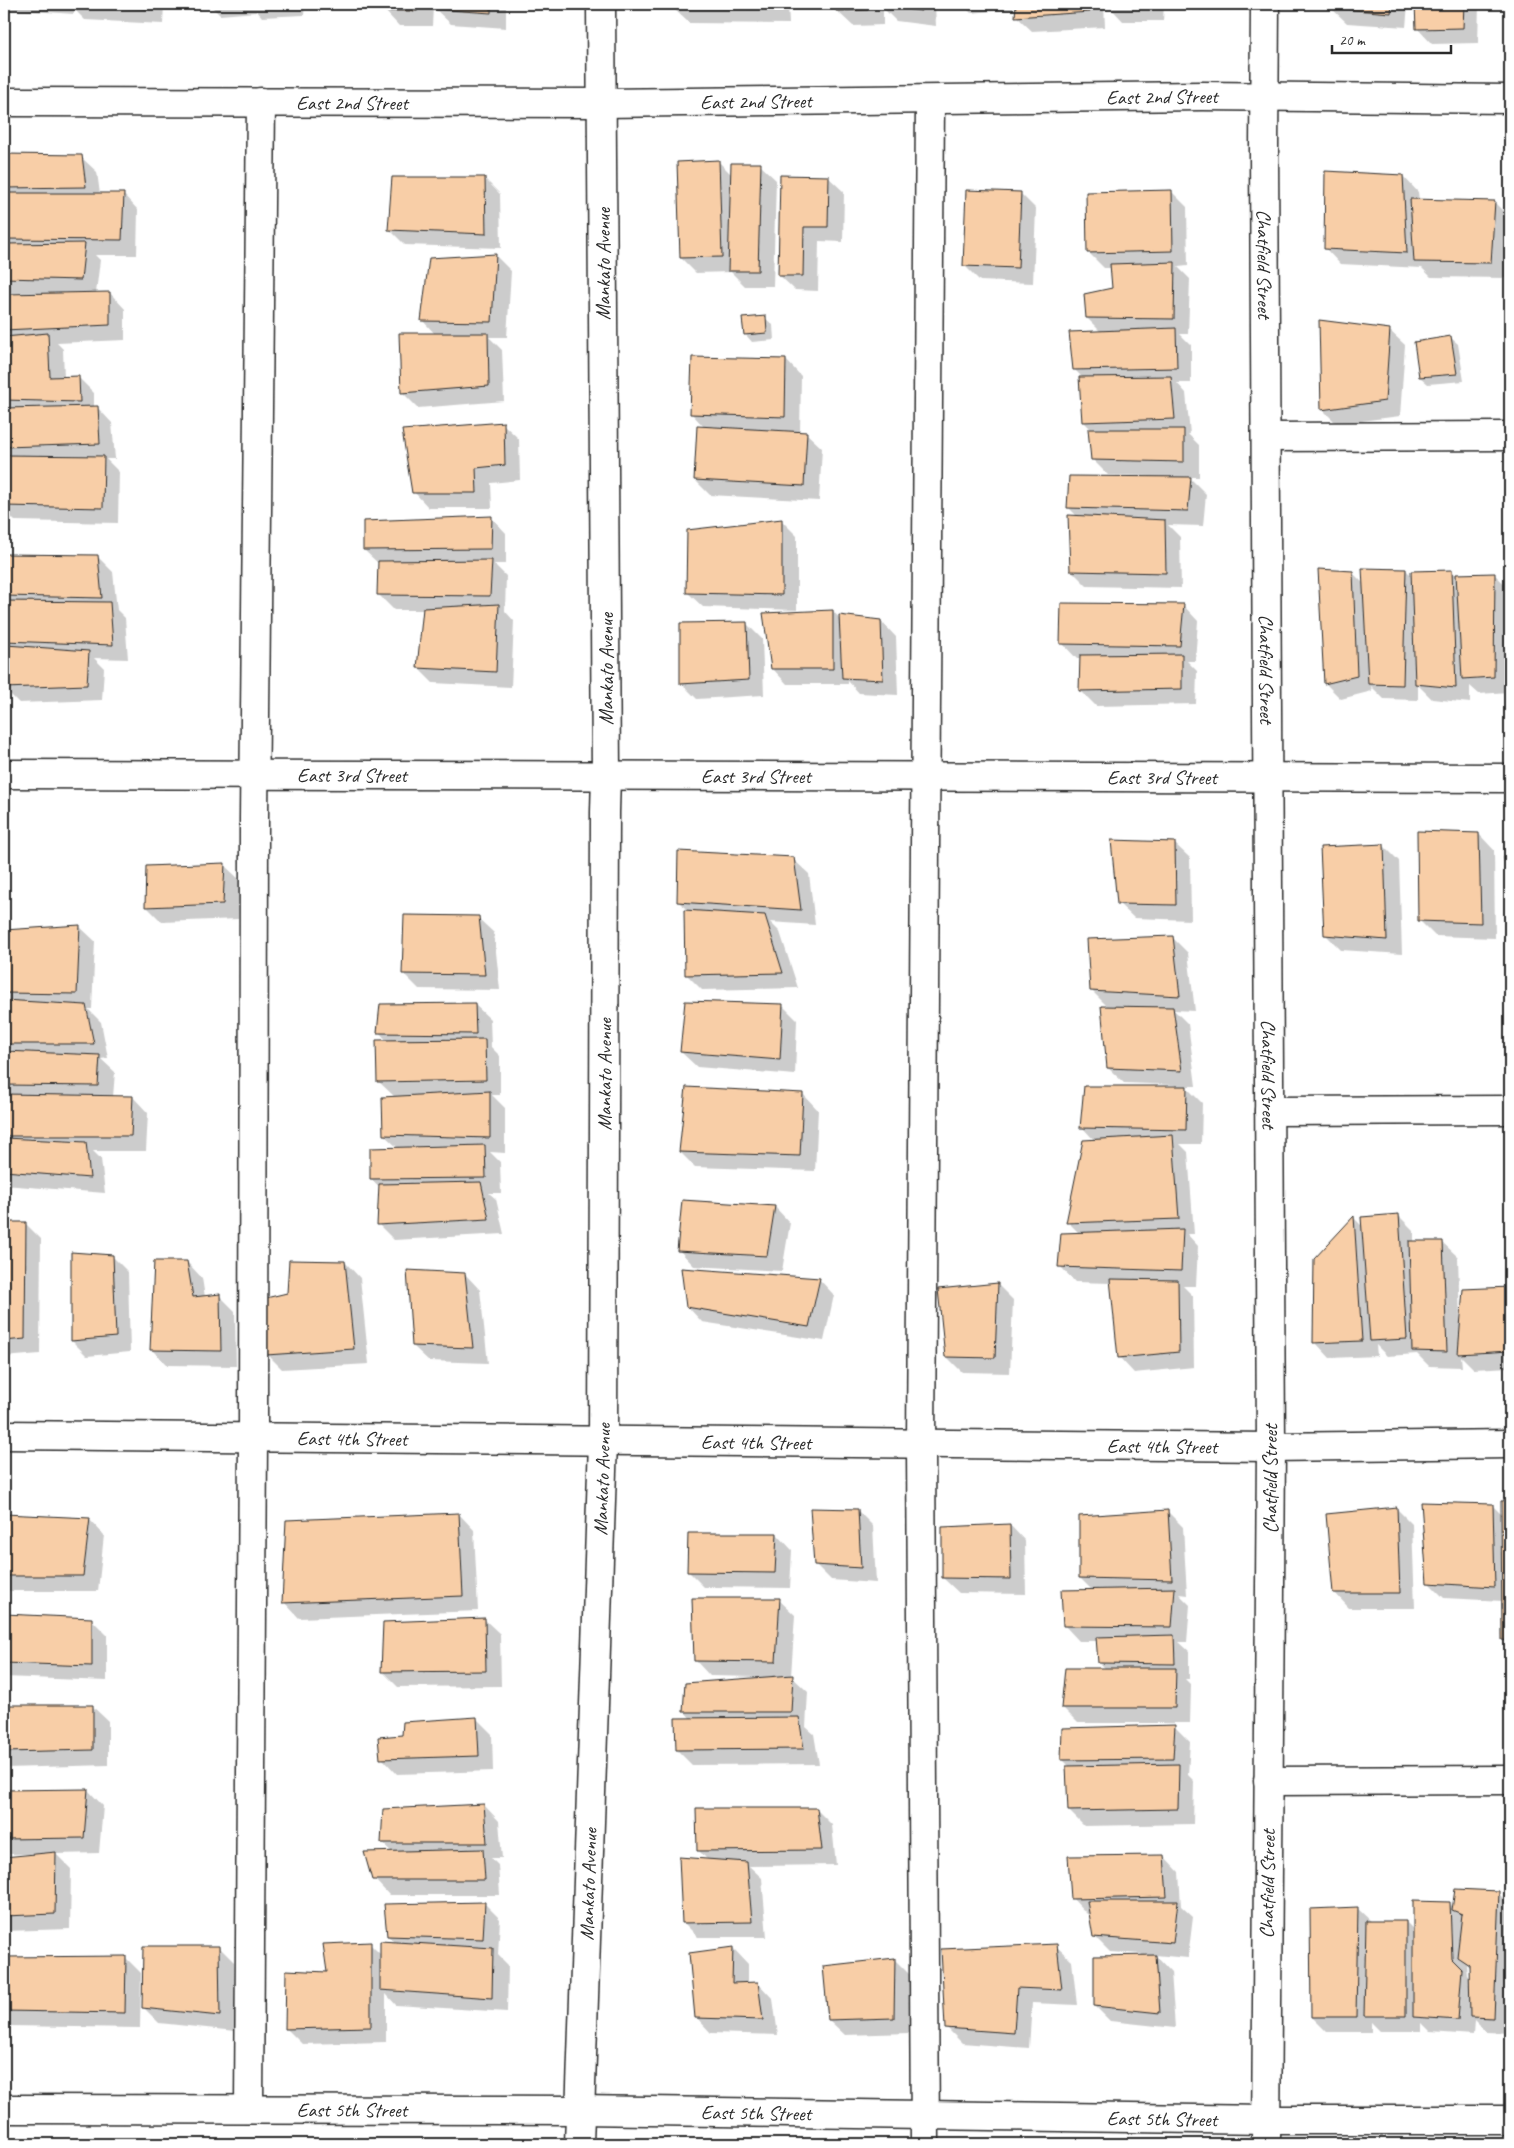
<svg xmlns="http://www.w3.org/2000/svg" width="1514" height="2148" viewBox="0 0 1514 2148" font-family="Caveat,sans-serif">
<rect width="100%" height="100%" fill="#fff"/>
<filter id="ink" filterUnits="userSpaceOnUse"><feTurbulence type="fractalNoise" baseFrequency=".02" numOctaves="2"/><feDisplacementMap in="SourceGraphic" scale="10" xChannelSelector="R" yChannelSelector="G"/><feConvolveMatrix kernelMatrix="1 2 1 2 8 2 1 2 1" color-interpolation-filters="sRGB"/></filter>
<g filter="url(#ink)">
<!-- shadow -->
<g fill="#0003" fill-rule="evenodd">
<polygon points="4,4 164,4 163,24 85,20 74,9 74,14 4,9"/>
<polygon points="209,4 305,4 304,15 262,17 256,10 256,12 220,15"/>
<polygon points="384,4 506,4 506,28 451,24 433,7 432,26 399,26 384,10"/>
<polygon points="673,4 788,4 789,24 689,23 673,8"/>
<polygon points="836,4 935,4 936,26 896,21 883,8 883,25 853,26 837,11"/>
<polygon points="962,4 1014,4 1013,9 971,13"/>
<polygon points="1017,4 1104,4 1105,27 1032,31 1016,16"/>
<polygon points="1107,4 1164,4 1163,21 1123,21"/>
<polygon points="1331,4 1408,4 1406,27 1347,23 1331,8"/>
<polygon points="1417,4 1479,4 1478,43 1432,44 1417,28"/>
<polygon points="1500,4 1510,4 1510,14"/>
<polygon points="4,155 81,157 97,172 100,194 123,194 138,210 137,255 95,255 100,260 96,293 110,293 125,309 125,340 57,343 63,349 64,378 79,378 94,393 94,407 97,407 112,423 115,459 106,459 119,472 118,523 15,521 4,510 4,456 8,456 4,452 4,409 11,409 4,401 4,338 11,337 4,330 4,296 20,295 20,293 11,293 4,286"/>
<polygon points="719,162 732,175 760,165 776,180 773,286 745,286 731,272 696,273 681,258"/>
<polygon points="1403,176 1418,192 1419,200 1495,203 1510,218 1510,243 1508,241 1506,278 1431,277 1422,268 1340,264 1325,248"/>
<polygon points="828,177 844,192 843,242 819,241 818,291 795,290 779,275"/>
<polygon points="484,178 500,194 501,248 405,245 389,229"/>
<polygon points="1171,191 1187,207 1188,266 1178,267 1190,279 1188,334 1180,334 1191,345 1191,383 1177,383 1186,393 1190,434 1188,434 1199,445 1199,477 1189,477 1206,494 1203,526 1168,525 1180,537 1181,588 1087,586 1071,570 1078,517 1068,507 1149,478 1149,476 1108,475 1092,459 1092,430 1083,421 1083,378 1074,369 1101,332 1087,318 1113,289 1112,268 1104,268 1088,252"/>
<polygon points="1020,193 1036,209 1033,283 980,281 964,265"/>
<polygon points="496,256 511,271 507,337 489,337 502,350 504,401 418,408 402,392 436,335 423,321 431,259"/>
<polygon points="765,318 773,325 774,340 752,342 745,334"/>
<polygon points="1389,330 1405,345 1400,416 1337,424 1322,409"/>
<polygon points="1450,337 1458,344 1464,381 1428,384 1420,377"/>
<polygon points="786,360 801,376 800,433 806,433 822,448 819,501 710,495 695,480 705,428 692,414"/>
<polygon points="503,424 519,439 520,480 491,483 492,508 429,508 414,492"/>
<polygon points="491,517 506,533 506,564 494,564 506,576 505,611 514,621 511,687 433,683 418,668 424,610 394,610 379,595 380,565 364,550"/>
<polygon points="782,521 797,536 797,610 703,607 687,592 688,531"/>
<polygon points="4,555 98,557 113,572 117,610 125,618 128,659 94,658 104,668 102,700 19,703 4,688 7,653 4,650 4,602 6,602 4,600"/>
<polygon points="1406,570 1412,576 1451,571 1456,575 1494,574 1510,589 1509,692 1479,694 1470,686 1470,703 1432,699 1418,685 1418,700 1384,699 1371,686 1372,691 1341,699 1326,684 1352,572 1364,584"/>
<polygon points="1183,605 1198,621 1195,661 1187,661 1197,671 1196,704 1096,706 1080,690 1082,659 1077,659 1062,643"/>
<polygon points="833,611 841,620 881,621 896,637 898,695 859,693 848,681 848,684 787,684 772,668"/>
<polygon points="746,623 762,639 764,695 697,699 682,684"/>
<polygon points="1479,834 1494,850 1495,938 1435,936 1420,921"/>
<polygon points="1174,843 1190,858 1191,920 1134,918 1118,903"/>
<polygon points="1383,845 1399,861 1402,954 1341,950 1326,935"/>
<polygon points="793,859 809,874 815,925 770,922 780,932 798,988 702,990 686,974 688,911 678,901"/>
<polygon points="224,865 240,880 238,919 162,922 147,907"/>
<polygon points="478,918 494,933 500,990 419,989 403,973"/>
<polygon points="79,926 95,941 92,1009 88,1009 101,1022 108,1058 101,1059 115,1072 113,1097 133,1097 148,1113 146,1151 93,1151 101,1159 105,1193 4,1185 4,1053 14,1053 4,1041 4,1001 10,1001 4,995 4,931"/>
<polygon points="1173,938 1188,953 1195,1011 1174,1010 1188,1024 1196,1086 1185,1086 1202,1103 1201,1144 1180,1144 1188,1152 1194,1234 1187,1234 1198,1246 1196,1286 1183,1286 1193,1296 1194,1367 1134,1373 1119,1357 1111,1283 1075,1282 1060,1266 1079,1233 1068,1222 1094,1140 1082,1127 1175,1087 1175,1085 1124,1083 1108,1068 1109,1008 1091,990"/>
<polygon points="474,1004 490,1019 491,1047 500,1056 500,1095 492,1095 505,1108 505,1153 490,1152 500,1162 501,1193 489,1193 496,1199 504,1234 394,1240 378,1224 381,1188 371,1179 398,1148 384,1135 395,1097 378,1081 388,1042 379,1032"/>
<polygon points="782,1005 797,1020 795,1075 697,1067 681,1052"/>
<polygon points="803,1094 818,1110 815,1171 695,1167 680,1152"/>
<polygon points="775,1207 790,1223 782,1271 694,1266 679,1250"/>
<polygon points="1398,1215 1414,1231 1414,1242 1442,1242 1458,1257 1460,1321 1462,1321 1464,1290 1510,1288 1510,1367 1474,1369 1461,1356 1462,1367 1429,1366 1417,1354 1387,1356 1376,1345 1377,1356 1330,1358 1315,1342 1315,1259 1354,1218 1363,1227"/>
<polygon points="4,1223 25,1223 41,1239 40,1354 4,1357"/>
<polygon points="112,1256 128,1272 130,1352 87,1356 72,1341"/>
<polygon points="187,1262 202,1278 205,1297 220,1296 235,1311 236,1366 167,1365 152,1350"/>
<polygon points="345,1262 360,1278 369,1364 282,1369 267,1354 288,1294"/>
<polygon points="465,1274 480,1290 488,1363 429,1361 413,1346"/>
<polygon points="819,1279 834,1295 824,1341 702,1322 687,1306"/>
<polygon points="997,1284 1013,1300 1010,1373 962,1372 946,1356"/>
<polygon points="1502,1502 1510,1502 1510,1646 1504,1639 1503,1601 1444,1598 1428,1582 1492,1505 1502,1515"/>
<polygon points="1397,1509 1412,1524 1415,1608 1349,1608 1334,1592"/>
<polygon points="857,1510 873,1526 876,1583 831,1580 816,1565"/>
<polygon points="1167,1511 1183,1527 1187,1595 1179,1594 1190,1605 1187,1642 1179,1642 1189,1651 1189,1679 1185,1679 1191,1685 1190,1723 1078,1723 1062,1707 1106,1669 1099,1662 1097,1641 1079,1641 1064,1625 1093,1591 1080,1578"/>
<polygon points="459,1514 474,1530 478,1611 299,1618 284,1602"/>
<polygon points="4,1516 89,1519 104,1535 98,1591 4,1591"/>
<polygon points="1010,1525 1025,1541 1026,1594 959,1593 943,1578"/>
<polygon points="777,1534 792,1550 790,1588 704,1587 689,1572"/>
<polygon points="779,1600 795,1615 791,1676 808,1692 806,1727 814,1734 819,1764 692,1765 677,1750 692,1720 684,1711 759,1679 759,1677 710,1676 695,1660"/>
<polygon points="4,1615 91,1619 107,1635 107,1681 4,1677"/>
<polygon points="484,1619 500,1634 501,1686 398,1687 383,1672"/>
<polygon points="92,1706 108,1721 108,1765 6,1768 4,1766 4,1707"/>
<polygon points="477,1719 492,1734 493,1771 397,1774 382,1758 403,1737"/>
<polygon points="1175,1727 1190,1742 1188,1775 1194,1781 1193,1824 1084,1826 1069,1811 1070,1767 1062,1759"/>
<polygon points="88,1790 103,1806 99,1853 56,1854 71,1869 70,1929 4,1931 4,1858 31,1856 30,1854 4,1854 4,1792"/>
<polygon points="484,1805 499,1821 502,1858 491,1858 498,1865 500,1895 389,1895 374,1879 392,1852 382,1843"/>
<polygon points="816,1809 832,1825 836,1865 749,1866 762,1878 767,1937 698,1937 683,1922 708,1860 698,1850"/>
<polygon points="1164,1856 1179,1872 1181,1906 1193,1917 1188,1958 1155,1955 1171,1972 1175,2028 1110,2021 1095,2006 1142,1954 1110,1952 1094,1936 1090,1914 1087,1914 1072,1898"/>
<path d="M1498,1893l12,12 -1,128 -23,-1 -12,-12 -1,15 -43,-3 -9,-9v8h-41l-9,-9v10h-44l-15,-15 45,-109 15,14h34l9,9 34,-28 5,5zM1466,1964l4,4v11l-3,-4z"/>
<polygon points="484,1903 500,1919 498,1955 508,1965 507,2012 396,2005 386,1994 386,2042 302,2044 286,2028 329,1973 370,1944 381,1955 395,1943 388,1936"/>
<polygon points="1056,1946 1072,1961 1077,2005 1032,2003 1029,2048 962,2043 946,2027"/>
<polygon points="219,1947 234,1962 235,2031 159,2023 144,2008"/>
<polygon points="733,1948 748,1964 748,1984 758,1983 773,1999 778,2035 711,2033 696,2017"/>
<polygon points="4,1958 126,1958 141,1973 140,2028 9,2026 4,2020"/>
<polygon points="894,1959 910,1975 909,2033 845,2035 829,2020"/>
</g>
<!-- building -->
<g fill="#f8cea7" stroke="#2b2b2b">
<polygon points="68,4 149,4 148,9"/>
<rect x="383" y="4" width="34" height="7"/>
<polygon points="434,4 491,4 491,13 434,9"/>
<polygon points="672,4 774,4 774,9 672,8"/>
<polygon points="835,4 868,4 868,10 836,11"/>
<polygon points="879,4 921,4 921,11 879,6"/>
<polygon points="1016,4 1089,4 1090,12 1015,17"/>
<rect x="1106" y="4" width="42" height="2"/>
<polygon points="1330,4 1392,4 1391,13 1330,8"/>
<polygon points="1415,4 1464,4 1463,28 1416,29"/>
<polygon points="4,154 82,155 86,187 4,188"/>
<polygon points="719,160 722,257 680,258 677,162"/>
<polygon points="731,163 761,163 758,271 728,271"/>
<polygon points="1325,171 1403,175 1407,253 1324,249"/>
<polygon points="780,175 829,176 828,227 804,227 803,276 778,276"/>
<polygon points="392,177 485,177 486,234 388,230"/>
<polygon points="966,190 1021,192 1018,268 963,266"/>
<polygon points="1172,190 1173,251 1087,253 1086,192"/>
<polygon points="4,193 124,193 122,240 4,239"/>
<polygon points="1410,199 1495,201 1491,263 1414,262"/>
<polygon points="1508,227 1510,227 1510,266"/>
<polygon points="85,243 81,280 4,278 4,244"/>
<polygon points="496,254 492,322 421,321 429,258"/>
<polygon points="1175,262 1174,319 1086,318 1084,294 1112,288 1110,264"/>
<polygon points="110,292 110,325 4,330 4,294"/>
<polygon points="766,316 767,333 744,335 742,318"/>
<polygon points="1319,320 1390,329 1385,401 1321,410"/>
<polygon points="1176,328 1177,368 1073,370 1069,332"/>
<polygon points="48,333 50,377 79,376 80,402 4,400 4,337"/>
<polygon points="399,333 488,333 489,386 401,393"/>
<polygon points="1451,336 1457,374 1419,377 1414,342"/>
<polygon points="692,357 786,359 785,417 690,414"/>
<polygon points="1171,376 1175,419 1082,422 1079,377"/>
<polygon points="98,406 100,444 4,447 4,408"/>
<polygon points="504,422 505,465 476,468 477,493 412,493 402,430"/>
<polygon points="697,426 807,432 804,486 694,480"/>
<polygon points="1088,429 1184,429 1184,462 1091,460"/>
<polygon points="4,455 104,456 103,508 4,506"/>
<polygon points="1069,476 1191,477 1188,511 1067,508"/>
<polygon points="1068,515 1165,520 1166,573 1070,571"/>
<polygon points="492,516 491,549 363,550 363,521"/>
<polygon points="782,519 782,595 686,593 687,530"/>
<polygon points="4,554 98,555 102,598 4,596"/>
<polygon points="492,560 490,596 377,595 378,561"/>
<polygon points="1362,568 1406,569 1403,685 1368,684"/>
<polygon points="1318,569 1353,571 1357,676 1324,684"/>
<polygon points="1452,570 1456,688 1415,684 1411,571"/>
<polygon points="1495,573 1494,677 1462,679 1456,574"/>
<polygon points="4,601 110,602 113,645 4,641"/>
<polygon points="1061,603 1184,604 1180,646 1060,644"/>
<polygon points="499,604 496,672 417,668 423,608"/>
<polygon points="833,610 833,669 771,669 763,613"/>
<polygon points="839,615 881,620 883,680 842,678"/>
<polygon points="747,622 749,680 680,684 680,623"/>
<polygon points="6,645 89,651 87,685 4,688"/>
<polygon points="1182,654 1182,689 1079,691 1080,655"/>
<polygon points="1417,831 1479,833 1481,923 1418,921"/>
<polygon points="1111,840 1175,842 1176,905 1117,904"/>
<polygon points="1384,844 1387,940 1324,935 1320,847"/>
<polygon points="678,851 794,857 801,910 677,902"/>
<polygon points="1510,856 1510,912 1504,857"/>
<polygon points="225,863 223,904 145,907 146,866"/>
<polygon points="684,910 765,915 783,973 685,975"/>
<polygon points="404,915 479,916 485,975 402,974"/>
<polygon points="80,925 77,994 4,993 4,930"/>
<polygon points="1173,936 1180,996 1090,991 1087,939"/>
<polygon points="4,1000 86,1005 94,1044 4,1044"/>
<polygon points="685,1001 783,1004 780,1060 680,1052"/>
<polygon points="475,1003 476,1034 377,1033 380,1004"/>
<polygon points="1101,1006 1173,1007 1182,1071 1107,1068"/>
<polygon points="485,1039 486,1080 377,1082 376,1040"/>
<polygon points="4,1051 100,1055 98,1086 4,1085"/>
<polygon points="1084,1086 1187,1086 1186,1130 1080,1128"/>
<polygon points="686,1087 803,1093 800,1156 679,1152"/>
<polygon points="490,1091 490,1138 383,1135 382,1097"/>
<polygon points="4,1094 133,1096 131,1136 4,1136"/>
<polygon points="1173,1135 1179,1219 1066,1223 1083,1140"/>
<polygon points="4,1138 86,1142 90,1178 4,1171"/>
<polygon points="485,1145 486,1178 370,1179 370,1148"/>
<polygon points="481,1182 489,1219 377,1225 379,1184"/>
<polygon points="682,1200 775,1206 767,1256 677,1251"/>
<polygon points="1399,1214 1407,1339 1370,1341 1361,1217"/>
<polygon points="1354,1216 1362,1341 1313,1343 1314,1259"/>
<polygon points="4,1222 26,1222 25,1339 4,1341"/>
<polygon points="1183,1229 1181,1271 1058,1267 1061,1233"/>
<polygon points="1409,1241 1443,1241 1447,1352 1412,1351"/>
<polygon points="71,1252 113,1255 116,1337 71,1341"/>
<polygon points="289,1260 345,1261 354,1349 266,1355 266,1298 287,1293"/>
<polygon points="154,1261 187,1261 193,1297 220,1294 221,1351 150,1350"/>
<polygon points="681,1268 820,1278 809,1327 686,1307"/>
<polygon points="407,1270 465,1273 473,1348 412,1346"/>
<polygon points="1110,1279 1178,1280 1179,1352 1118,1358"/>
<polygon points="998,1283 995,1358 945,1357 938,1289"/>
<polygon points="1510,1287 1510,1351 1458,1354 1463,1289"/>
<polygon points="1510,1500 1510,1641 1502,1640 1501,1501"/>
<polygon points="1421,1502 1493,1504 1495,1587 1427,1583"/>
<polygon points="1397,1507 1400,1593 1333,1593 1326,1514"/>
<polygon points="810,1508 858,1509 861,1568 814,1565"/>
<polygon points="1168,1510 1172,1580 1079,1578 1079,1516"/>
<polygon points="459,1513 463,1596 282,1603 286,1520"/>
<polygon points="4,1514 90,1518 83,1576 4,1576"/>
<polygon points="1010,1524 1011,1579 942,1578 942,1527"/>
<polygon points="688,1533 777,1533 775,1573 687,1572"/>
<polygon points="1175,1588 1172,1627 1063,1626 1061,1590"/>
<polygon points="692,1598 780,1598 776,1662 694,1661"/>
<polygon points="4,1614 92,1618 92,1666 4,1663"/>
<polygon points="485,1618 486,1671 381,1672 383,1622"/>
<polygon points="1174,1635 1175,1664 1098,1663 1096,1637"/>
<polygon points="1065,1668 1176,1668 1175,1708 1061,1708"/>
<polygon points="793,1675 791,1712 683,1712 685,1683"/>
<polygon points="4,1705 93,1705 93,1750 4,1752"/>
<polygon points="477,1717 479,1756 380,1759 378,1737 402,1735 403,1722"/>
<polygon points="799,1717 804,1749 676,1750 675,1718"/>
<polygon points="1175,1725 1173,1759 1061,1760 1062,1728"/>
<polygon points="1179,1764 1178,1809 1068,1811 1066,1766"/>
<polygon points="88,1789 84,1838 4,1839 4,1790"/>
<polygon points="484,1804 487,1843 381,1843 383,1809"/>
<polygon points="696,1808 817,1808 822,1850 697,1851"/>
<polygon points="483,1849 485,1880 372,1880 364,1852"/>
<polygon points="56,1852 55,1914 4,1916 4,1857"/>
<polygon points="1164,1855 1167,1897 1071,1899 1068,1856"/>
<polygon points="679,1857 747,1862 752,1922 682,1923"/>
<polygon points="1455,1889 1499,1891 1494,2018 1470,2017 1469,1965 1457,1957 1462,1914 1452,1910"/>
<polygon points="1087,1901 1178,1901 1173,1943 1093,1937"/>
<polygon points="1413,1901 1450,1902 1452,1959 1462,1969 1458,2020 1413,2017"/>
<polygon points="485,1902 483,1939 387,1936 384,1904"/>
<polygon points="1358,1907 1356,2017 1311,2017 1310,1909"/>
<polygon points="1366,1921 1406,1921 1406,2016 1364,2016"/>
<polygon points="380,1941 493,1948 492,1998 380,1990"/>
<polygon points="371,1942 371,2027 285,2029 286,1970 327,1972 323,1944"/>
<polygon points="1057,1944 1062,1990 1017,1988 1014,2033 945,2028 941,1949"/>
<polygon points="143,1946 219,1946 220,2016 142,2008"/>
<polygon points="733,1947 732,1983 758,1982 763,2020 695,2018 689,1953"/>
<polygon points="1156,1955 1160,2013 1094,2006 1094,1956"/>
<polygon points="126,1956 125,2013 4,2011 4,1957"/>
<polygon points="895,1958 894,2018 828,2020 823,1966"/>
</g>
<g fill="none" stroke-linecap="round" stroke-linejoin="round">
<!-- minor casing -->
<g stroke="#2b2b2b" stroke-width="31">
<g id="minor">
<path id="s1" d="M1265,4l-1,147 7,1296 -5,697"/>
<path id="s2" d="M4,102l598,1 600,-7 308,3"/>
<polyline points="1266,437 1510,436"/>
<path id="s3" d="M4,774l1506,4"/>
<polyline points="1269,1111 1510,1110"/>
<path id="s4" d="M4,1435l1267,12 239,-3"/>
<polyline points="1268,1781 1510,1780"/>
<path id="s5" d="M4,2109l575,1 687,10h244"/>
<polyline points="249,2109 253,1438 254,818 261,102"/>
<path id="s6" d="M579,2144l24,-702 2,-630 1,-37 -5,-771"/>
<polyline points="925,2144 921,1444 930,100"/>
</g>
</g>
<!-- minor -->
<use href="#minor" stroke="#fff" stroke-width="28"/>
</g>
</g>
<g text-anchor="middle" stroke-width="4.5" stroke-linejoin="round" paint-order="stroke">
<!-- street labels -->
<g font-size="20" fill="#2b2b2b" stroke="#fff">
<text dy="7" stroke="none"><textPath href="#s2" startOffset="1158">East 2nd Street</textPath></text>
<text dy="7" stroke="none"><textPath href="#s2" startOffset="752">East 2nd Street</textPath></text>
<text dy="7" stroke="none"><textPath href="#s2" startOffset="348">East 2nd Street</textPath></text>
<text transform="translate(603 264) rotate(-90)" y="7">Mankato Avenue</text>
<text dy="7" stroke="none"><textPath href="#s1" startOffset="260">Chatfield Street</textPath></text>
<text transform="translate(606 669) rotate(-90)" y="7">Mankato Avenue</text>
<text dy="7" stroke="none"><textPath href="#s1" startOffset="665">Chatfield Street</textPath></text>
<text dy="7" stroke="none"><textPath href="#s3" startOffset="348">East 3rd Street</textPath></text>
<text dy="7" stroke="none"><textPath href="#s3" startOffset="752">East 3rd Street</textPath></text>
<text dy="7" stroke="none"><textPath href="#s3" startOffset="1158">East 3rd Street</textPath></text>
<text dy="7" stroke="none"><textPath href="#s6" startOffset="1070">Mankato Avenue</textPath></text>
<text dy="7" stroke="none"><textPath href="#s1" startOffset="1070">Chatfield Street</textPath></text>
<text dy="7" stroke="none"><textPath href="#s4" startOffset="348">East 4th Street</textPath></text>
<text dy="7" stroke="none"><textPath href="#s4" startOffset="752">East 4th Street</textPath></text>
<text dy="7" stroke="none"><textPath href="#s4" startOffset="1158">East 4th Street</textPath></text>
<text dy="7" stroke="none"><textPath href="#s6" startOffset="665">Mankato Avenue</textPath></text>
<text transform="translate(1270 1479) rotate(-90)" y="7">Chatfield Street</text>
<text dy="7" stroke="none"><textPath href="#s6" startOffset="260">Mankato Avenue</textPath></text>
<text transform="translate(1267 1884) rotate(-89)" y="7">Chatfield Street</text>
<text dy="7" stroke="none"><textPath href="#s5" startOffset="348">East 5th Street</textPath></text>
<text dy="7" stroke="none"><textPath href="#s5" startOffset="752">East 5th Street</textPath></text>
<text dy="7" stroke="none"><textPath href="#s5" startOffset="1158">East 5th Street</textPath></text>
</g>
</g>
<!-- margin -->
<rect width="1514" height="2148" fill="none" stroke="#fff" stroke-width="20"/>
<rect x="10" y="10" width="1494" height="2128" fill="none" stroke="#2b2b2b" stroke-width="2" filter="url(#ink)"/>
<!-- scale -->
<path d="M1332 45v8h119v-8" fill="none" stroke="#2b2b2b" stroke-width="2.5"/>
<text x="1339" y="45" font-size="15" fill="#2b2b2b" stroke="#ffffff" stroke-width="4" paint-order="stroke">20 m</text>
</svg>
